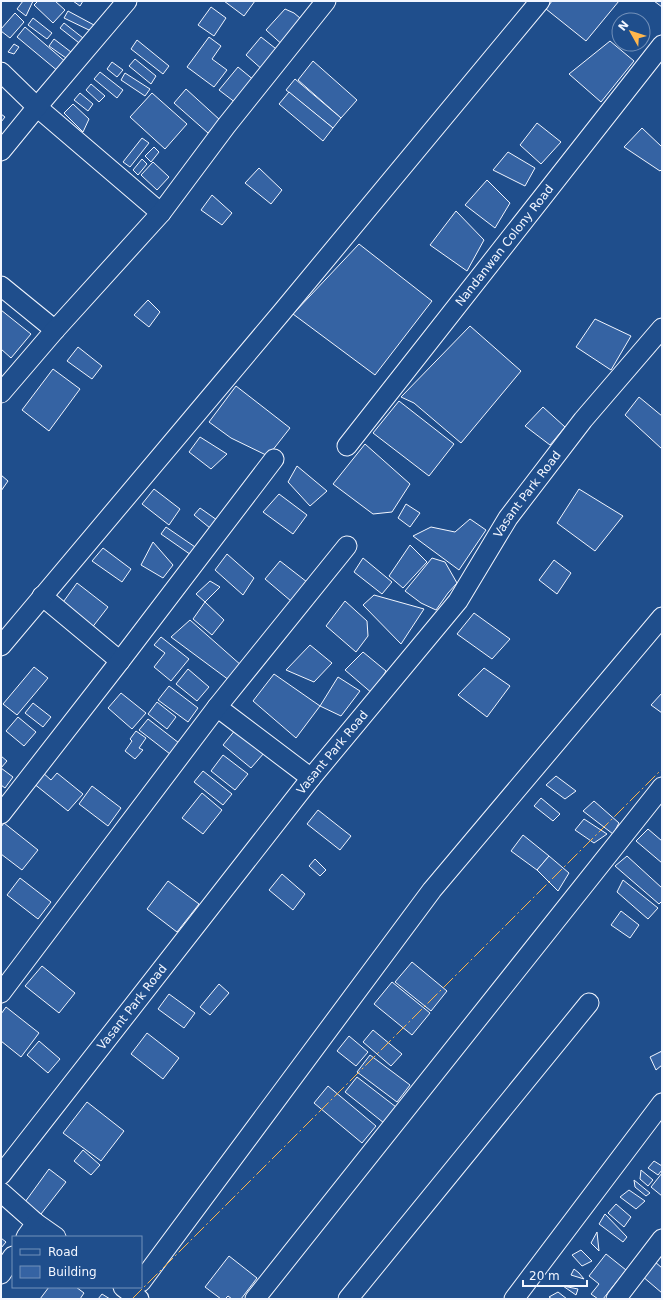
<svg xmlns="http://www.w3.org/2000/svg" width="663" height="1300" viewBox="0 0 663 1300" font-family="'DejaVu Sans',sans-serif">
<rect width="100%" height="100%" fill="#1f4e8c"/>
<!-- building -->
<g fill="#3563a3" stroke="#f2f6ff">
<polygon points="23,1 33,1 26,16 17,9"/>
<polygon points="38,1 55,1 65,10 53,23 34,5"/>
<polygon points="73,1 83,1 80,6"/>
<polygon points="224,1 255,1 244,16"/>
<polygon points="552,1 619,1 586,41 546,9"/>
<polygon points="654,1 662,1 662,7"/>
<polygon points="211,7 226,18 214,36 198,25"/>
<polygon points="285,9 294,13 306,23 285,47 266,30"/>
<polygon points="68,11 94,25 91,31 64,18"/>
<polygon points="15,13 24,22 10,38 1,31 1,29"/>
<polygon points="33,18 52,33 47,39 28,25"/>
<polygon points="64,23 83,38 83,46 60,28"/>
<polygon points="25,27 67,63 59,72 17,37"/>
<polygon points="209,37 221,46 212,59 227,70 214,87 187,67"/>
<polygon points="261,37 280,52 264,71 246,55"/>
<polygon points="54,39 71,52 66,58 49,46"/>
<polygon points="137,40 169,66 163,74 131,49"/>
<polygon points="610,41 634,61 601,102 569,74"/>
<polygon points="14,44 19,47 14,54 8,52"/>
<polygon points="135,59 156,76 151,84 129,66"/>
<polygon points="313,61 357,100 341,118 298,80"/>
<polygon points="112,62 123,70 117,77 107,69"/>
<polygon points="238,67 255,81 236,103 219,90"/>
<polygon points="100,72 123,90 117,98 94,79"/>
<polygon points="125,73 150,89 145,96 121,80"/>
<polygon points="295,79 341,118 333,128 286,90"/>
<polygon points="91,84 105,96 99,102 86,90"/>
<polygon points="186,89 220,120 208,133 174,103"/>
<polygon points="289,92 333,128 323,141 279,104"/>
<polygon points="80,93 93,104 88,111 74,100"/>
<polygon points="152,93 187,124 165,149 130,117"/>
<polygon points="73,104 89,119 83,132 64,113"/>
<polygon points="1,114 5,117 1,122"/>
<polygon points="537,123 561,142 541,164 520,145"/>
<polygon points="642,128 662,147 662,169 660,171 624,147"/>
<polygon points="142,138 149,143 130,167 123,162"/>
<polygon points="154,147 159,152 151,162 145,156"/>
<polygon points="508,152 535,168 525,186 493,170"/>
<polygon points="142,159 147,164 138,175 133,170"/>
<polygon points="153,162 169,177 157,190 141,175"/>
<polygon points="259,168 282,190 271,204 245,183"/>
<polygon points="487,180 510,203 495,228 465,205"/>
<polygon points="212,195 232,213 222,225 201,210"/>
<polygon points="456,211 484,240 467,271 430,245"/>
<polygon points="359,244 432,301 375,375 293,314"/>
<polygon points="148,300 160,312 149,327 134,315"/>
<polygon points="1,310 31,334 11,358 1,349"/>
<polygon points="595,319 631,336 611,370 576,347"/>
<polygon points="470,326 521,371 461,443 414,403 401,397"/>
<polygon points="78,347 102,366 92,379 67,361"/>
<polygon points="53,369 80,389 49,431 22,410"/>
<polygon points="236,386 290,428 268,456 231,438 209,422"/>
<polygon points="639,397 662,416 662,449 625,415"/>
<polygon points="399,401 454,444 429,476 373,433"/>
<polygon points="543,407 565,427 550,445 525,426"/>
<polygon points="200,437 227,454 211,469 189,452"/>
<polygon points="365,444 410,484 392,512 373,514 333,484"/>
<polygon points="297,466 327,491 310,506 288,482"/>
<polygon points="1,475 8,481 1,491"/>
<polygon points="154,489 180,509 169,525 142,504"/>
<polygon points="579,489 623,516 595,551 557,523"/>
<polygon points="279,494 307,515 293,534 263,512"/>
<polygon points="406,504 420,513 410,527 398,518"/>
<polygon points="200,508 217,520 210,528 194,515"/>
<polygon points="470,519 486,530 459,570 413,536 431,527 455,532"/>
<polygon points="166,527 198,549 194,557 161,534"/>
<polygon points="153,542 173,565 163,578 141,565"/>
<polygon points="410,545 427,562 403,588 389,576"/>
<polygon points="103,548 131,569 122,582 92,561"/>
<polygon points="227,554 254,578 243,595 215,570"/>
<polygon points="363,558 392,582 382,594 354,572"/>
<polygon points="432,558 445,562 457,583 448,593 436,610 421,603 405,591"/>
<polygon points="554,560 571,573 557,594 539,580"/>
<polygon points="280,561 307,582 291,601 265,579"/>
<polygon points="210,581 220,587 205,602 196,594"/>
<polygon points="77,583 108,607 91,629 61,605"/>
<polygon points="374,595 424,609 401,644 363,605"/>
<polygon points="345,601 367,621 368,636 356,652 326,626"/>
<polygon points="205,602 224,620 212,635 193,619"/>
<polygon points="474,613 510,639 492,659 457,634"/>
<polygon points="190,620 242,666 233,683 171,637"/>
<polygon points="161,637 189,659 171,681 154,667 165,653 154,645"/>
<polygon points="310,645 332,663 314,682 286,670"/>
<polygon points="363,652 386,671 373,694 345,670"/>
<polygon points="34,667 48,678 17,715 3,704"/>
<polygon points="484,668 510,686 487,717 458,695"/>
<polygon points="188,669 209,687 197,701 176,684"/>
<polygon points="274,674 320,706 296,738 253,701"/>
<polygon points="338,677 360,691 341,716 320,706"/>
<polygon points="169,686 198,708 188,722 158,700"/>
<polygon points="121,693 146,713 132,729 108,708"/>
<polygon points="662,693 662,713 651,705"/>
<polygon points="157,702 176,717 167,729 148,714"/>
<polygon points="33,703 51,717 43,727 25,713"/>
<polygon points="18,717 36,732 24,746 6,731"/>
<polygon points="148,719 179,743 170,754 139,730"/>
<polygon points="236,729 264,753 251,768 223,745"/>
<polygon points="136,731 146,738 139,748 143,750 135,759 125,751 132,741 130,739"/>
<polygon points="223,755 248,774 235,790 211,771"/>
<polygon points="1,756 7,761 1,768 13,777 5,788 1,785"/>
<polygon points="203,771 232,794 223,805 194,782"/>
<polygon points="42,772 51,780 57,773 83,794 68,811 33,783"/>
<polygon points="556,776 576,791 565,799 546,785"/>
<polygon points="92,786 121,808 108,826 79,804"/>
<polygon points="202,793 222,810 203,834 182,818"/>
<polygon points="541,798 560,814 553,821 534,806"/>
<polygon points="594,801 619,823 613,834 583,811"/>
<polygon points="318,810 351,836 340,850 307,824"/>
<polygon points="584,819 607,834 594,843 575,830"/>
<polygon points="4,823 38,850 22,870 1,854 1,827"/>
<polygon points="648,829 662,841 662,863 636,841"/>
<polygon points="523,835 549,856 537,870 511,851"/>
<polygon points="549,856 569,873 558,891 537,870"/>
<polygon points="627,856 662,888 662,901 659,904 615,866"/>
<polygon points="315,859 326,870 320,876 309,866"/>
<polygon points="282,874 305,894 293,910 269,890"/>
<polygon points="20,878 51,902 38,919 7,895"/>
<polygon points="623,880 658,908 648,919 617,892"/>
<polygon points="168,881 199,904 177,932 147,909"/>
<polygon points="621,911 639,925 630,938 611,925"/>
<polygon points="412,962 447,991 431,1011 395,982"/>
<polygon points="42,966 75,993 59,1013 25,986"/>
<polygon points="392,982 430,1013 412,1035 374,1004"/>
<polygon points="219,984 229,993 210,1015 200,1007"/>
<polygon points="169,994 195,1013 184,1028 158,1009"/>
<polygon points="6,1007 39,1033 21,1057 1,1041 1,1014"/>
<polygon points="373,1030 402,1054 391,1066 363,1042"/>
<polygon points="147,1033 179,1058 163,1079 131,1054"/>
<polygon points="349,1036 368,1052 356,1066 337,1051"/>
<polygon points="39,1041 60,1059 48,1073 27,1055"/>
<polygon points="662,1051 662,1065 656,1070 650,1057"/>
<polygon points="370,1055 410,1085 397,1102 357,1072"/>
<polygon points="357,1077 396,1107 384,1123 345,1092"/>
<polygon points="328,1086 376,1126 362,1143 314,1103"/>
<polygon points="87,1102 124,1131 101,1161 63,1133"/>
<polygon points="83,1150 100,1165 91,1175 74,1161"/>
<polygon points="654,1161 662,1166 662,1170 658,1175 648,1168"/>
<polygon points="49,1169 66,1182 41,1214 25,1202"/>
<polygon points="641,1170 653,1180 648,1186 640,1179"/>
<polygon points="662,1173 662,1196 651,1187"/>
<polygon points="634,1180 650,1193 646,1196 635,1187"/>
<polygon points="629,1190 645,1201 636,1209 620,1197"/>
<polygon points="616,1204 631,1217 624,1227 608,1213"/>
<polygon points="605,1214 627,1237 623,1242 599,1224"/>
<polygon points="597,1232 599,1251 591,1243"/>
<polygon points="1,1238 6,1242 1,1248"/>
<polygon points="581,1250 592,1261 582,1266 572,1255"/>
<polygon points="606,1254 626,1270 603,1299 598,1299 591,1294 599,1284 589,1276"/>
<polygon points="229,1256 257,1278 241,1299 232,1299 228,1296 225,1299 221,1299 205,1287"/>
<polygon points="654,1261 662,1268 662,1293 642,1276"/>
<polygon points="574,1269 579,1273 584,1279 571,1275"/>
<polygon points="563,1286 578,1289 576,1295"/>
<polygon points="49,1287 76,1287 84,1293 80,1299 40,1299"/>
<polygon points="558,1292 567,1299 552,1299 549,1297"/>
<polygon points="102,1294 110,1299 98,1299"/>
</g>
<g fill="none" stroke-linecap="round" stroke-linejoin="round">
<!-- minor casing -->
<g stroke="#f2f6ff" stroke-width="21">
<g id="minor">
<polyline points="1,72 37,107 161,213"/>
<polyline points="1,151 37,107 127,1"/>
<polyline points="1,286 55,330"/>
<polyline points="1,393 55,330 161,213 226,126 326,1"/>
<path id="s1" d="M347,446l315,-401"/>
<polyline points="42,596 120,661"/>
<polyline points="1,646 282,312 540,1"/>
<polyline points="217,707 311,778"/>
<polyline points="1,814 120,661 274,459"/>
<polyline points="1,993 217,707 347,546"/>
<path id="s2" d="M1,1175l310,-397 147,-177 50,-83 75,-98 79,-92"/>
<polyline points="1,1192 36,1223 56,1237"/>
<polyline points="26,1237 36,1223"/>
<polyline points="1,1274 13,1256"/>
<polyline points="141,1282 432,890 662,617"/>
<polyline points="123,1287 139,1299"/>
<polyline points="255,1299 662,787"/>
<polyline points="348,1299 589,1003"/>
<polyline points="514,1299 662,1103"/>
<polyline points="616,1299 662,1239"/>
</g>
</g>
<!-- minor -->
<use href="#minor" stroke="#1f4e8c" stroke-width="19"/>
<!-- power -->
<polyline stroke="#ffb74d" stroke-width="1" stroke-dasharray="14 3 2 3" stroke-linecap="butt" points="132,1299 662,769"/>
</g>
<g text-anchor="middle" stroke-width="3" stroke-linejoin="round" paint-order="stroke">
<!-- street labels -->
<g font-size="12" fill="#f2f6ff" stroke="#1f4e8c">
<text dy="4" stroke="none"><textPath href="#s1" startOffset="255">Nandanwan Colony Road</textPath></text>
<text dy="4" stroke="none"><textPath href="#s2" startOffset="861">Vasant Park Road</textPath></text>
<text dy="4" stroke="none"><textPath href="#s2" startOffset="537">Vasant Park Road</textPath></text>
<text dy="4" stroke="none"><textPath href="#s2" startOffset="213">Vasant Park Road</textPath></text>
</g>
</g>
<!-- border -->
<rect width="663" height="1300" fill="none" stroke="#f2f6ff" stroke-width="4"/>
<!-- legend -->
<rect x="12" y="1236" width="130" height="52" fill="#1f4e8c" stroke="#7391ba"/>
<rect x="20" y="1249" width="20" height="6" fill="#1f4e8c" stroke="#7391ba"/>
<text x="48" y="1256" font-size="12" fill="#f2f6ff">Road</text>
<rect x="20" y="1266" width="20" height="12" fill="#3563a3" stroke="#7391ba"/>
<text x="48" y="1276" font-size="12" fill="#f2f6ff">Building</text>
<!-- north arrow -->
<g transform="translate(631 32) rotate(309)"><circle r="19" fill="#1f4e8c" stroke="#7391ba"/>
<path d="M0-3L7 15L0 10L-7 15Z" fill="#ffb74d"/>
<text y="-6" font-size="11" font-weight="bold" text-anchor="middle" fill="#f2f6ff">N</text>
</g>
<!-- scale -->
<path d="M523 1280v6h64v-6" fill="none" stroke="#f2f6ff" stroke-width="2"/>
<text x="529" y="1280" font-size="12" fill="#f2f6ff" stroke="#1f4e8c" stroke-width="3" paint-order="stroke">20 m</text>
</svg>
